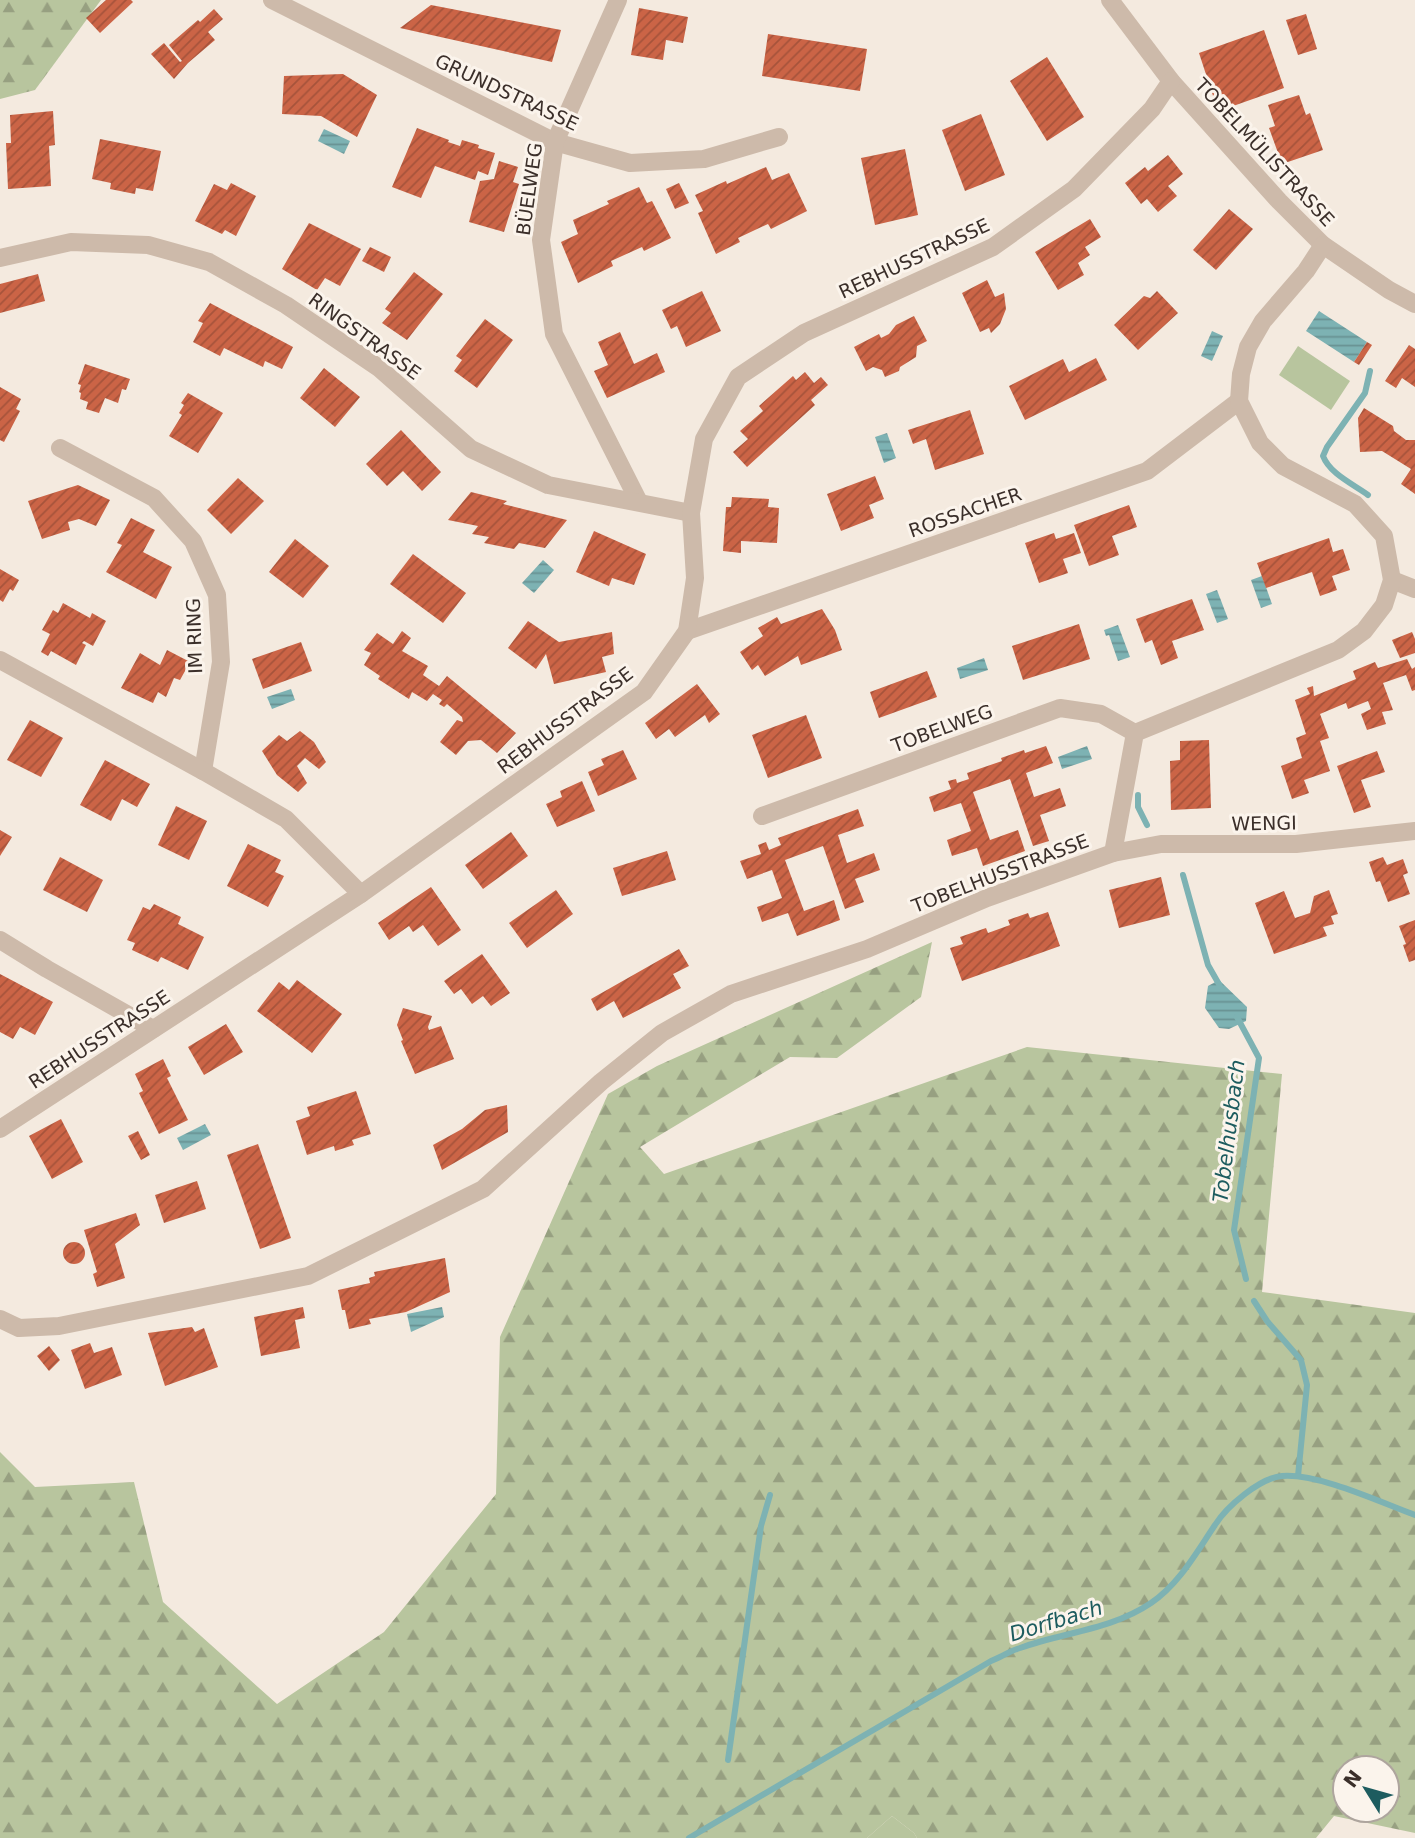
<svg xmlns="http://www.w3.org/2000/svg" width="1415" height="1838" viewBox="0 0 1415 1838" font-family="'DejaVu Sans',sans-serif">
<defs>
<pattern id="forest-firs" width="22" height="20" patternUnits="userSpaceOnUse" patternTransform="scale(1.75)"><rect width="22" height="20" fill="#b8c59e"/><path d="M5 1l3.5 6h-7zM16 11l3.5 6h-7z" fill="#97a081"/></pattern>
<pattern id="water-rules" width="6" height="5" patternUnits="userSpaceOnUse" patternTransform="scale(1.75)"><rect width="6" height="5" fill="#7db2b3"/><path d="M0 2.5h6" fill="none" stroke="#689192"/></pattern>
<pattern id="building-hatch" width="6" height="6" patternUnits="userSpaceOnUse" patternTransform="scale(1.75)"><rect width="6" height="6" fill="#cb6446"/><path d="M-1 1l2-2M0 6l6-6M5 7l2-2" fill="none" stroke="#a6533b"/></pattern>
</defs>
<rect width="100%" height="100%" fill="#f4eadf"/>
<!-- grass -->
<g fill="#b8c59e">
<polygon points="1298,346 1350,381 1331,410 1279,375"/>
<polygon points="892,1816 914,1833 917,1838 867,1838"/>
</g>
<!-- forest -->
<g fill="url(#forest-firs)" fill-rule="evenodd">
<polygon points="0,0 101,0 35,90 0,99"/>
<path d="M932,942l-11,55 -84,61 -47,-1 -150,90 24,27 363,-127 255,27 -20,218 153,21v520l-81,-17 -18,22h-399l-3,-5 -22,-17 -25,22h-867v-386l35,35 99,-5 29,120 114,102 107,-72 112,-138 4,-157 108,-243 49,-28zM1387,1768v42h-42v-42z"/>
</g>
<!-- water -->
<g fill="url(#water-rules)">
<polygon points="324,129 350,141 344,154 318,141"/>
<polygon points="1319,311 1367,342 1354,362 1306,331"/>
<polygon points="1212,331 1223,336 1212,361 1201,356"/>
<polygon points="887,433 896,458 884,463 875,437"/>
<polygon points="543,560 554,570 534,593 522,583"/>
<polygon points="1262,576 1272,604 1261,608 1251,580"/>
<polygon points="1217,590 1228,619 1217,623 1206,594"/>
<polygon points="1118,625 1130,657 1118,661 1109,635 1106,636 1104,630"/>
<polygon points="984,658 988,670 960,679 957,668"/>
<polygon points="291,689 295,700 272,709 267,697"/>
<polygon points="1087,746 1092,759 1062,769 1058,757"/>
<polygon points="1219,980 1247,1007 1246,1021 1229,1029 1219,1028 1205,1008 1208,986"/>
<polygon points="205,1124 211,1135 183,1150 177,1138"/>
<polygon points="442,1307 444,1317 411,1332 407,1314"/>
</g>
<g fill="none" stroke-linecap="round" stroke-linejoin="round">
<!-- stream -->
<g stroke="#7db2b3" stroke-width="6">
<path d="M1368,495c-15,-11 -38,-21 -45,-39l4,-9 38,-54 5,-22"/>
<polyline points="1138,795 1138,807 1147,825"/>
<polyline points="1183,875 1208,965 1220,986"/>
<polyline points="1237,1017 1259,1058 1234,1230 1246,1279"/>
<polyline points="1254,1301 1267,1321 1301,1360 1307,1385 1298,1476"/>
<polyline points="728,1760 761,1526 770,1495"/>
<path d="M689,1838l302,-177c10,-4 19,-10 29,-13 44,-16 91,-18 131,-45 28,-19 45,-50 64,-78 12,-19 45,-47 67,-49 36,-3 98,26 133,39"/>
</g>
</g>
<!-- building -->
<g fill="url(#building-hatch)">
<polygon points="106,0 131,0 133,2 100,33 86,18"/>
<polygon points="431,5 561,30 552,62 400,28"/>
<polygon points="639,8 688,17 683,43 666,40 663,60 631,55"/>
<polygon points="214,9 223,19 208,32 215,40 188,63 174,79 151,54 164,43 180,62 182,61 169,45 198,20 200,22"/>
<polygon points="1306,14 1317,49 1298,55 1286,20"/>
<polygon points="1264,30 1284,88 1219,111 1217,108 1199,53"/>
<polygon points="768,34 867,49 860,91 762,76"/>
<polygon points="1047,57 1084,117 1047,141 1010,81"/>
<polygon points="343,74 377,95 357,137 321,116 282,114 284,76"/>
<polygon points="1299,95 1306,115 1310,113 1323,150 1282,164 1269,128 1275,126 1268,105"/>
<polygon points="53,111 55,145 49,146 51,186 8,189 6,143 11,143 10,115"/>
<polygon points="981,114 1005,175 965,191 942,130"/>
<polygon points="417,128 449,140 448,142 460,146 462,140 479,145 478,148 495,153 488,175 478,171 475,180 435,166 421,198 392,187"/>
<polygon points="100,139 161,151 153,191 136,188 135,194 110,189 111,183 92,179"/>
<polygon points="905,149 918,215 875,225 861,158"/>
<polygon points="1168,155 1183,174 1168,186 1177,196 1158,212 1147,199 1141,204 1125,183 1145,167 1148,171"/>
<polygon points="499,161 518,167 513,182 519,184 504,232 469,222 480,181 494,179"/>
<polygon points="766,167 772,180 789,173 807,211 771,229 768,224 738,238 740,242 716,254 698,213 703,211 695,195 726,181 727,184"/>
<polygon points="231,183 256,196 236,236 225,230 222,234 195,221 214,184 227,190"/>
<polygon points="679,183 689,203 675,209 666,189"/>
<polygon points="639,187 647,203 652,201 671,238 644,251 642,247 611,261 613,266 578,283 561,242 578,234 573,220 609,204 607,201"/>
<polygon points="1229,209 1253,229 1216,270 1193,250"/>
<polygon points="1090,219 1101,237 1085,247 1090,255 1078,263 1084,275 1058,290 1035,252"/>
<polygon points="309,223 361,249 340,286 325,278 317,290 282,269"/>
<polygon points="370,247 391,257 384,272 362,261"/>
<polygon points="414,272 443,294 407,340 382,323 391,313 385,309"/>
<polygon points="38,274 45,301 0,313 0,284"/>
<polygon points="987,280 995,297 1004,293 1006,309 1000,324 991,333 989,328 980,332 962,293"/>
<polygon points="702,291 721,331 686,347 677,326 671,329 662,310"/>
<polygon points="1157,291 1178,313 1138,350 1114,325 1144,296 1150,298"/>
<polygon points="210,303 293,347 282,369 265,361 263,367 224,348 220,356 193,342 203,323 198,321"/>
<polygon points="914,316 927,341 917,346 916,357 900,367 899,371 885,377 882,370 873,367 866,371 854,347 879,334 881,338 889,334 896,325"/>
<polygon points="485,319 513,340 477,388 454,371 462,360 456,356"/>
<polygon points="620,332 634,364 657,353 665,372 607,398 594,371 608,365 598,342"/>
<polygon points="1367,342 1372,345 1359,365 1354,362"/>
<polygon points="1409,345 1415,349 1415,387 1402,378 1396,388 1385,381"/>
<polygon points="1096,358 1107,380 1025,420 1009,386 1063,359 1069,372"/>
<polygon points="85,364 130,379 126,390 122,389 118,403 105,398 99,413 86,409 88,402 80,399 81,393 79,392 81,385 78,384"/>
<polygon points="324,368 360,397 335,427 300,398"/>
<polygon points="805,372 814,383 821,377 828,385 811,400 815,405 747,467 733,452 748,439 740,431 763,411 759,406 793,376 796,380"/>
<polygon points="0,387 21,399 16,409 20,411 4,442 0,440"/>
<polygon points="188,393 223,413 198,453 169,436 182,415 179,413 184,405 181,403"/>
<polygon points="1364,408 1393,426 1394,431 1406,440 1415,440 1415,494 1401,484 1411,469 1382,451 1360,452 1358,418"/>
<polygon points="970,410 984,454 935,470 926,439 913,444 908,430"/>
<polygon points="401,430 441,472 422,491 403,471 387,486 366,464"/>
<polygon points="875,476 884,499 869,505 874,518 841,531 827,494"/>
<polygon points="238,478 264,501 231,534 207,510"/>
<polygon points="78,485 110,500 96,526 79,519 68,522 70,530 42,539 28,501"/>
<polygon points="471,492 507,501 503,504 567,520 545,548 519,543 514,549 484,543 489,537 472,534 478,526 448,520"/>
<polygon points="732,497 769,499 768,507 779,508 777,543 741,541 741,553 723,551 726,507 731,507"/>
<polygon points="1129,505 1137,527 1112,536 1119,555 1089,566 1074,525"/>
<polygon points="131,518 155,530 143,552 172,567 156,599 106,572 122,545 117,543"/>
<polygon points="594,531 646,554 634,585 612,578 609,586 576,572"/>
<polygon points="1054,533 1056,539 1074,533 1081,553 1063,559 1068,573 1039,583 1025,543"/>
<polygon points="1329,538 1333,552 1343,549 1350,570 1332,576 1337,590 1320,596 1312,572 1266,588 1257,563"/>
<polygon points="295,539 329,566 303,598 269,572"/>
<polygon points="413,554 466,593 443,623 390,584"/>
<polygon points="0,569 19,580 13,591 10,589 3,602 0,600"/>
<polygon points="1192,599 1204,630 1172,641 1178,658 1161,665 1152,640 1145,643 1136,619"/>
<polygon points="63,603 90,618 92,613 106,621 93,646 84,641 82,643 86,645 76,665 51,651 48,656 41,652 50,634 42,630 53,610 58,613"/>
<polygon points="822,609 835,630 842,650 801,665 798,656 765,676 758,665 752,670 740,652 763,636 758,628 777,617 781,624"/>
<polygon points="528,621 559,642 612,632 614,654 602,657 606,672 554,684 546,654 536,669 508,648"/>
<polygon points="1079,624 1090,659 1023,680 1012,646"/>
<polygon points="402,631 411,638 402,651 428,666 423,675 439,686 447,676 516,733 497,753 481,740 468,741 456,755 440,742 457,720 463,722 462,717 447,704 444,707 439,704 442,700 433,694 427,701 412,692 409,699 378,679 380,676 364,665 371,653 364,650 377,633 393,644"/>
<polygon points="1412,632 1415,639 1415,653 1400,658 1392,640"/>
<polygon points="301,642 312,671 263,689 252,659"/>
<polygon points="167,650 190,662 180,680 174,678 166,697 158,692 153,703 121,688 140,653 160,665"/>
<polygon points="1407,659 1412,669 1415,667 1415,690 1412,691 1406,675 1383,683 1393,710 1382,712 1386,724 1367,730 1361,714 1371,709 1368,701 1348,709 1346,703 1320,714 1329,738 1320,741 1330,771 1304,780 1309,793 1292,799 1281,766 1302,758 1296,738 1306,734 1295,700 1310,694 1307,688 1313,686 1314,696 1356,679 1353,671 1375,662 1378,668"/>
<polygon points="927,671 937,697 879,718 870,692"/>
<polygon points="697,684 720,714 709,723 705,715 675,737 669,729 656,739 645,723"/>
<polygon points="806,715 822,758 768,778 752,735"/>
<polygon points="30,720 63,738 41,777 7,760"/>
<polygon points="300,731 314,742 326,762 319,769 305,758 297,766 307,783 298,792 277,775 262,751 279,735 287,741"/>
<polygon points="1209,740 1211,808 1171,810 1170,761 1180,760 1180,741"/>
<polygon points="1046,746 1053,763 1026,773 1034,797 1060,788 1066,806 1040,815 1049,841 1033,846 1010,779 973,792 990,840 1018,830 1025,851 983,866 977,848 952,856 947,840 971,831 961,803 934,812 929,797 951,789 948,781 956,779 957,783 969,779 967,773 1002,761 1001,758 1024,750 1025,753"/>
<polygon points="623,750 637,779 598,796 588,772 604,765 601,759"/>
<polygon points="1377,751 1385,772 1361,780 1371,807 1354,813 1337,766"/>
<polygon points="105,760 150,784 137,807 122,799 111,821 80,805"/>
<polygon points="582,781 595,811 557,827 546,804 562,797 560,791"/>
<polygon points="176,806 207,821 189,860 158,845"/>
<polygon points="858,809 864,826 838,835 847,863 874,853 880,870 855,879 864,902 845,909 823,846 785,860 804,911 834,900 840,920 797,936 788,913 762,922 757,907 782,898 772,870 747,879 740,861 761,854 758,845 766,842 769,850 781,845 778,838"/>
<polygon points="0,830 12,837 0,856"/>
<polygon points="511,832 528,856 483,889 465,865"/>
<polygon points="248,844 281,860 275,872 284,876 268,907 227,886"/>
<polygon points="667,851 676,880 622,896 613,868"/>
<polygon points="60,857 103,880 87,912 43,890"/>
<polygon points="1383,857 1387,865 1403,859 1408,873 1403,875 1410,894 1388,902 1380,881 1376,882 1369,862"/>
<polygon points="1161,877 1170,915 1119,928 1109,890"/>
<polygon points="431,887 461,930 438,946 423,925 413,932 409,926 389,940 378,923"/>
<polygon points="556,890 573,914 527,948 509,923"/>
<polygon points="1329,890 1338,914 1331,916 1334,924 1323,927 1327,936 1274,954 1255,903 1284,891 1295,918 1310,913 1314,896"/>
<polygon points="154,904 181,917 178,924 204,937 188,970 161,957 158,962 132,950 135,943 127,940 143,907 150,910"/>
<polygon points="1048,912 1060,946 962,981 950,948 963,944 960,937 986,928 988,933 1010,925 1008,920 1028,913 1030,918"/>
<polygon points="1415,920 1415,960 1409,962 1403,945 1406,944 1399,926"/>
<polygon points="679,949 689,966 673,974 681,988 623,1018 614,1001 597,1011 591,999"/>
<polygon points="482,954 510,993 491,1006 483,996 472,1004 461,989 454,994 444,981"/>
<polygon points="0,974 53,1002 35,1035 20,1027 13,1039 0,1032"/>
<polygon points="297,980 342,1014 312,1053 257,1011 279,982 289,990"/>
<polygon points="403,1008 432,1016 428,1027 429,1030 441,1026 454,1059 415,1074 401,1041 403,1040 397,1025"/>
<polygon points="226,1024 243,1052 204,1075 188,1047"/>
<polygon points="163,1059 171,1076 167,1078 188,1120 159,1134 139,1093 143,1091 135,1074"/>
<polygon points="356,1091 371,1134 352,1140 354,1145 335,1151 334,1146 307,1155 296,1121 310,1116 307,1107"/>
<polygon points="507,1105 508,1132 442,1170 433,1145 462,1129 485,1110"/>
<polygon points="61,1119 83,1162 52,1179 29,1136"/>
<polygon points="138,1131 150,1155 141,1160 128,1136"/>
<polygon points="258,1144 291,1238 260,1249 227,1155"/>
<polygon points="197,1181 206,1209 164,1223 155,1195"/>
<polygon points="136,1213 140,1225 115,1244 125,1278 97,1287 93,1274 97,1272 84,1230"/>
<circle cx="74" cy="1253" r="11"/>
<polygon points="445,1258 450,1292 406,1312 369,1319 371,1324 349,1329 345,1310 342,1310 338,1290 370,1283 369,1278 375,1276 374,1272"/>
<polygon points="303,1307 305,1318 295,1320 300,1348 261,1356 254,1317"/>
<polygon points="192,1327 195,1332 204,1328 218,1367 165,1386 148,1333"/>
<polygon points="90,1343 94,1353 112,1347 122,1375 85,1389 71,1350"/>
<polygon points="49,1346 60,1360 49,1371 37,1356"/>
</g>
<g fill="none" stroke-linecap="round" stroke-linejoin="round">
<!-- street -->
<g stroke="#cdbaaa" stroke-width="18">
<polyline points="272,0 555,142 630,163 704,159 779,137"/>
<polyline points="618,0 555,142 541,240 554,334 639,502"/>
<polyline points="1110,0 1171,81 1279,201 1323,245 1389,290 1415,304"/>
<polyline points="0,258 71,242 148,245 209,262 286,305 379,368 471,449 548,485 691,513"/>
<polyline points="60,448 154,498 193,541 217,595 221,662 203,771"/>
<polyline points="1392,580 1415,589"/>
<polyline points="687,631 1147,471 1239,401"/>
<polyline points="0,660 203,771 286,819 361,894"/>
<polyline points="762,816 1060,708 1101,714 1135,733"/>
<polyline points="1113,853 1161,844 1296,844 1415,831"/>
<polyline points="0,940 47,969 153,1029"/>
<polyline points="0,1129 361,894 644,692 687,631 695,578 691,513 704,439 738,377 804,333 993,247 1074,189 1152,109 1171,81"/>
<polyline points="0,1319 19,1328 59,1326 308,1276 483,1189 601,1082 662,1033 731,994 867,949 987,898 1113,853 1135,733 1338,650 1364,631 1384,605 1392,580 1384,536 1355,504 1283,466 1260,443 1239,401 1241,374 1248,347 1263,321 1306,271 1323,245"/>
</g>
</g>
<g text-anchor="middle" stroke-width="6" stroke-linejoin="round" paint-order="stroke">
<!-- street labels -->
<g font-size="19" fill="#3b2f2a" stroke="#fbf4ec">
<text transform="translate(507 92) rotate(25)" y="7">GRUNDSTRASSE</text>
<text transform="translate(1265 152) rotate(47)" y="7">TOBELMÜLISTRASSE</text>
<text transform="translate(529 189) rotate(-82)" y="7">BÜELWEG</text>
<text transform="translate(914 258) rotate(-25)" y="7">REBHUSSTRASSE</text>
<text transform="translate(365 336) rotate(36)" y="7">RINGSTRASSE</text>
<text transform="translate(965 512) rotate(-19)" y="7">ROSSACHER</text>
<text transform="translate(194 636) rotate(-92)" y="7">IM RING</text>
<text transform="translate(565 720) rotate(-37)" y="7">REBHUSSTRASSE</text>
<text transform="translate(942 728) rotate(-20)" y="7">TOBELWEG</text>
<text transform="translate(1264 823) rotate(-1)" y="7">WENGI</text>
<text transform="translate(1000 873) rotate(-21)" y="7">TOBELHUSSTRASSE</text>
<text transform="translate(99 1039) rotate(-33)" y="7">REBHUSSTRASSE</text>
</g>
<!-- water labels -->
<g font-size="21" font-style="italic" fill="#1d5c5f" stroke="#fbf4ec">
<text transform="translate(1229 1131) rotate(-83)" y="7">Tobelhusbach</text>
<text transform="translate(1056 1621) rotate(-17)" y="7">Dorfbach</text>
</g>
</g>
<!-- north arrow -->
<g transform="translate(1366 1789) rotate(307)"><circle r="33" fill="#fbf4ec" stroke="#aea59e" stroke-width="2"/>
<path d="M0-5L12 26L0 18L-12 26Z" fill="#1d5c5f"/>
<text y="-10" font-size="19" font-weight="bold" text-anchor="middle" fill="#3b2f2a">N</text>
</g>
</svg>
